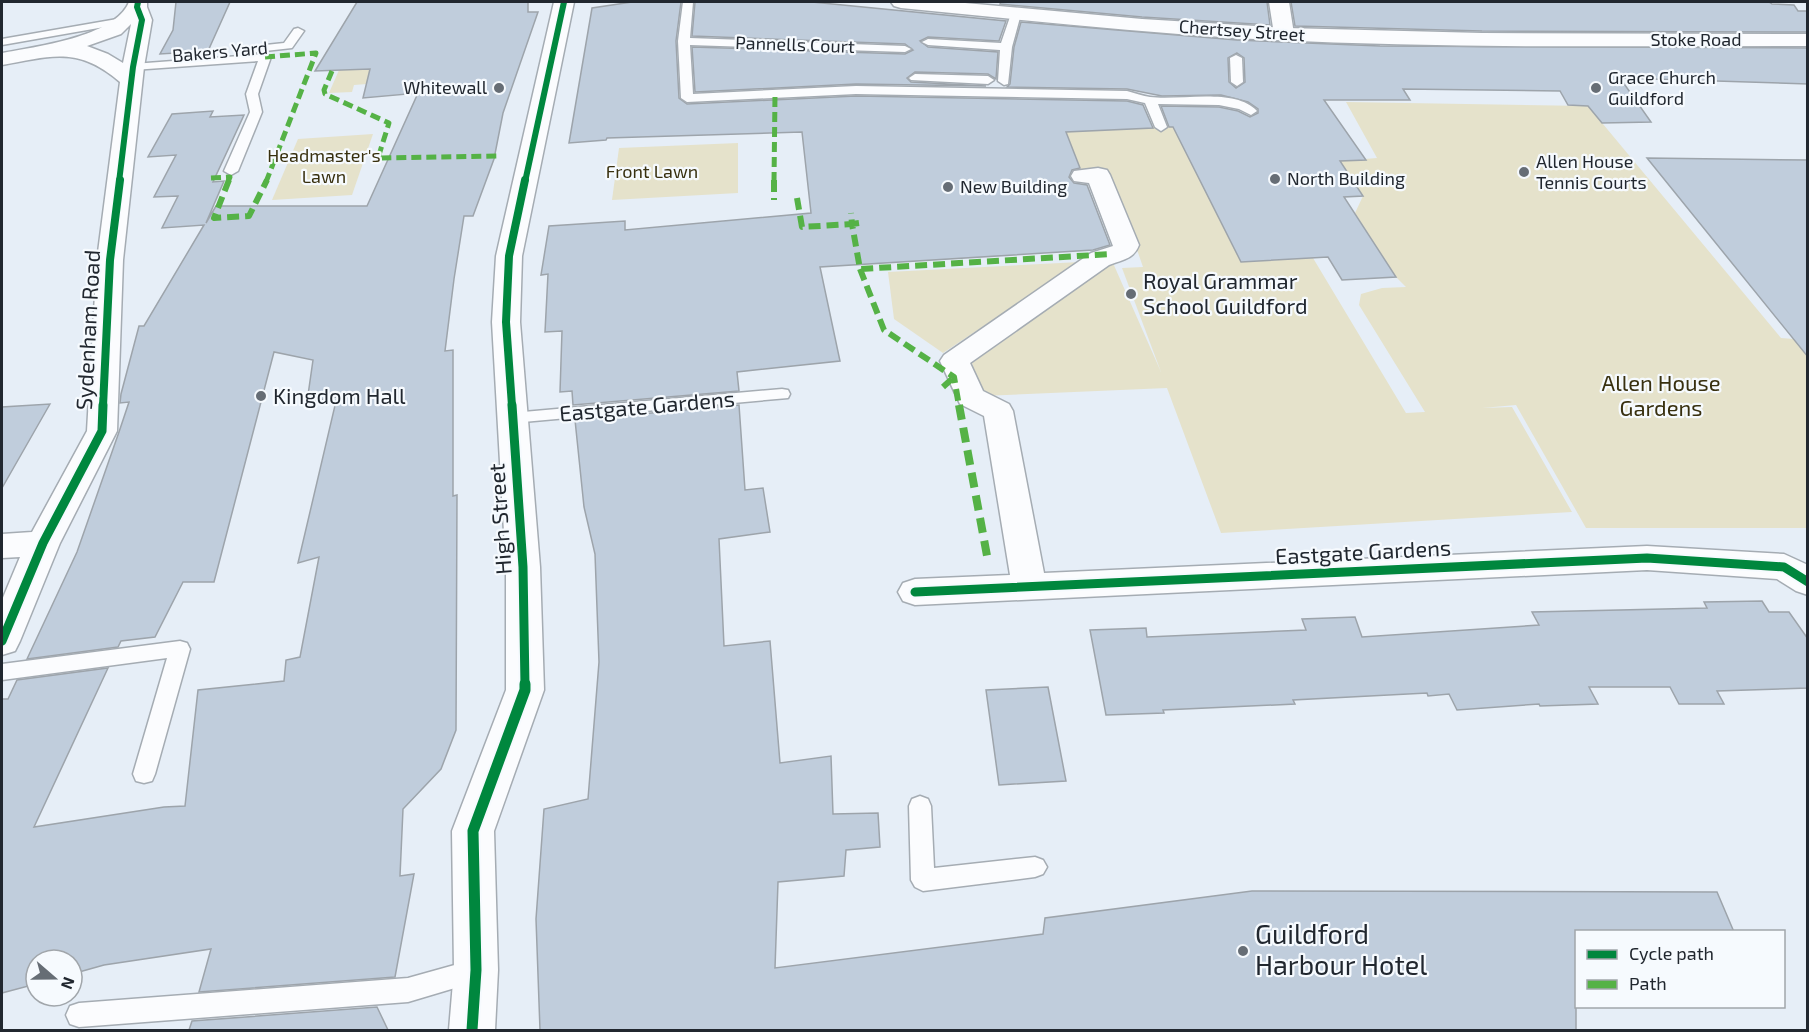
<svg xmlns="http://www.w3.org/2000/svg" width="1809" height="1032" viewBox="0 0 1809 1032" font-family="'Exo 2',sans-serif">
<rect width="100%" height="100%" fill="#e6eef7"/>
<!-- green -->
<g fill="#e5e2cb">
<polygon points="372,68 367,84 354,85 352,92 329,93 339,70"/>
<polygon points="1346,102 1588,106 1781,338 1807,340 1807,528 1586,528 1516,405 1482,408 1512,407 1572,512 1221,533 1167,388 982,396 972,363 1113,263 1161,372 1122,268 1143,267 1111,175 1081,170 1066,132 1178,125 1241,262 1313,258 1406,413 1425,412 1359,305 1361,294 1382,288 1406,287 1396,277 1355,213 1363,196 1340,161 1377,158"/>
<polygon points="373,134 352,195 272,200 298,139"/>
<polygon points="738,143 738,193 612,200 619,148"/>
<polygon points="1080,262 943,353 894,319 888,272"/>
</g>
<!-- building -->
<g fill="#c0cddc" stroke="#9da4ab" stroke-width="1.5" fill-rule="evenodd">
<polygon points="176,2 230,2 208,51 160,54 173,30"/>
<polygon points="357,2 528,2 528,12 538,12 503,113 494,159 473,216 464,216 454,279 445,351 453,350 453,496 457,495 456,730 441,769 403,809 400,876 414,874 395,977 199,992 211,949 104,965 72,974 72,960 36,960 36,984 2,993 2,699 8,699 17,680 108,668 34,827 164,807 185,806 198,690 284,681 286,660 300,657 319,557 298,563 337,397 307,402 313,360 274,352 214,582 183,582 155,637 121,641 118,647 27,659 77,552 119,432 129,402 120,403 121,394 139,326 144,326 204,225 162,228 178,196 154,197 176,155 148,157 172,114 213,111 210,117 244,115 213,182 224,181 206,223 216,206 367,206 418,93 363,98 370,69 315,71"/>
<polygon points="632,2 681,2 676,41 679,98 687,104 856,96 1127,101 1143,105 1153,128 1066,132 1080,168 1072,170 1069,177 1074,183 1087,185 1110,245 1093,250 820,267 840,361 737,372 739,391 573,405 572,391 560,392 562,331 545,332 548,274 541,275 549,226 625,221 625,230 811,213 802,132 607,138 606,140 569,143 592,8"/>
<polygon points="695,2 812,2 1006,21 999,41 928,37 920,41 928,47 998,52 996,79 988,74 915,72 907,78 911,82 986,86 856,84 695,92 692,47 905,54 913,50 905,44 692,36"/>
<polygon points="1001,2 1267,2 1270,25 1142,17 1000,4"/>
<polygon points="1291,2 1769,2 1772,4 1794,5 1798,11 1808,11 1808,32 1482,31 1295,26"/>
<path d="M1021,22l216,18 143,6 428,2v36l-188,-6 31,44 -49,1 -14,-17 -20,-1 -8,-14 -157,-2 7,11h-86l42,60 -26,1 23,35 -19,1 52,80 -54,3 -14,-23 -87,5 -68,-135h-4l-8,-21 58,1 19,4 12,6 8,-4v-4l-10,-7 -27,-7 -59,1 -35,-7 -120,-2 3,-3 4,-37zM1237,53l7,5 1,24 -9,6 -7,-6 -1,-24z"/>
<polygon points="1647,158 1808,160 1808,357"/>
<polygon points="50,404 2,488 2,407"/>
<polygon points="739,405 745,490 763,488 770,532 719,539 724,646 770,641 780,763 831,756 833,814 878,813 880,847 846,850 844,876 778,882 775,968 1043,934 1045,918 1252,891 1717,892 1734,932 1576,932 1576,1030 540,1030 536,919 544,809 588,799 599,662 595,554 584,507 575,420"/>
<polygon points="1762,601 1769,612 1789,612 1808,639 1808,688 1717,691 1724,704 1679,704 1670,687 1589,687 1598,704 1540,706 1539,704 1457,710 1449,694 1428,696 1427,693 1293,700 1295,704 1163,710 1164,713 1106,715 1090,630 1146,628 1147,637 1306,630 1302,619 1355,617 1362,637 1539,625 1532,612 1707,608 1704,602"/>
<polygon points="1048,687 1066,781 999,785 986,690"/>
<polygon points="377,1007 388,1030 189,1030 192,1021"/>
</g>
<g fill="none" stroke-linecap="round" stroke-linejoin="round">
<!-- service casing -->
<g stroke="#a5acb3" stroke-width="3">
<g id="service">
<path d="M683,2h10l-3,36 215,8 6,3 -6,3 -215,-7 3,49 163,-8 271,5c8,2 16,5 23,6 30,4 85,-10 107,14l-6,4 -12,-6 -20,-4 -61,-1 9,23 -6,4 -6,-4 -10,-24 -18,-4 -271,-5 -169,8 -6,-4 -3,-57z"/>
<polygon points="1016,11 1021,14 1012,47 1008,84 1004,85 998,81 1000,50 928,45 922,42 928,39 1001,43 1011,14"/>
<polygon points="123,18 127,19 127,23 2,45 2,39"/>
<polygon points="298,28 304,31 292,48 247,53 241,50 247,47 284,43 294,29"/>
<polygon points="265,54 271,57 258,94 262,112 238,171 231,175 224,171 250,112 246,94 258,61 133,70 127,67 133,64"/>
<polygon points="1236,55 1242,58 1243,82 1237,86 1231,82 1230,58"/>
<polygon points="915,74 988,76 994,80 988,84 911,80 909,78"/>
<polygon points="782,389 788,390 790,394 788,398 512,423 506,422 504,418 506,414 512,413"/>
<polygon points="180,641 187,643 190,649 155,774 152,781 144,783 136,781 133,774 167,658 2,680 2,664"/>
<polygon points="920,796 928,799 931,806 934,868 1035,857 1043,860 1047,867 1043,874 1035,877 923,891 915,887 911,880 909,806 912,799"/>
<polygon points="476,959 485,963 488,971 485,979 408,1002 79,1027 70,1024 66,1015 70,1006 79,1003 408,978"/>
</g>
</g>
<!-- minor casing -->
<g stroke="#a5acb3" stroke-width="3">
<g id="minor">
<path d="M129,2h18v5l5,13 -8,47 -21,193 -6,171 -57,112 -40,98 -5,10 -13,4v-55l18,-43 -18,1v-24l30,-2 55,-101 10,-171 23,-178c-42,-36 -68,-26 -118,-17v-12c32,-6 113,-16 127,-51zM131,24l-8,39 -15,-9 -21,-8 34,-12z"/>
<polygon points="1269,2 1289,2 1294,34 1291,38 1277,38 1274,34"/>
<path d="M1098,168l9,2 3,5 29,70c-5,14 -17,15 -30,20l-139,98 13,28 26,13 4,7 31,162 603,-27 137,8 24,11v30l-12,-4 -19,-12 -130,-9 -732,35 -12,-4 -5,-9 5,-9 12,-4 95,-4 -26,-159 -24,-12 -20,-43 4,-6 147,-102 22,-7 -24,-63 -15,-2 -3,-5 3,-5z"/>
</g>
</g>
<!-- primary casing -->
<g stroke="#a5acb3" stroke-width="3">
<g id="primary">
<polygon points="554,2 574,2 522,256 520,322 540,567 544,690 494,831 498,970 495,1030 449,1030 454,970 452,831 506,690 506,567 492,322 496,256"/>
<path d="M891,2h63l188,17 145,9 195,5 326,1v12c-190,0 -381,3 -571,-8 -112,-7 -224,-19 -336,-30l-7,-2z"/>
</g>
</g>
<!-- service -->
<use href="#service" fill="#fbfcfe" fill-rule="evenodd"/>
<!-- minor -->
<use href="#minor" fill="#fbfcfe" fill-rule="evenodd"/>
<!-- primary -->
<use href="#primary" fill="#fbfcfe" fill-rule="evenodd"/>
<!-- quiet-far2 -->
<g stroke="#55b246" stroke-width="5" stroke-dasharray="10 5" stroke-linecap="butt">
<polyline points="265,57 316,53 266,182"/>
<polyline points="332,71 324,90 325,94 389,123 378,158 500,156"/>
<polyline points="211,178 230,177 228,182"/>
<polyline points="774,182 775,95"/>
</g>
<!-- quiet-far1 -->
<g stroke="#55b246" stroke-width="6" stroke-dasharray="12 6" stroke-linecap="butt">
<polyline points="229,180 214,218 249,216 267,180"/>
<polyline points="774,180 774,200"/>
<polyline points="797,198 802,227 852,224 851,213"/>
<polyline points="859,223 852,224 860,269 1112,254"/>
<polyline points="860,269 884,330 954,377 959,406"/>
<polyline points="943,387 954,377"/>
</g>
<!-- quiet -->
<polyline stroke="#55b246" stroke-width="8" stroke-dasharray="15 8" stroke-linecap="butt" points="959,405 988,561"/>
<!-- cycleway-far3 casing -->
<g stroke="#f6fafe" stroke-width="8">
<g id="cycleway-far3">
<polyline points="119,182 133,67 142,20 137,7 138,2"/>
<polyline points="525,182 564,2"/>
</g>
</g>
<!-- cycleway-far2 casing -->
<g stroke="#f6fafe" stroke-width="10">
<g id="cycleway-far2">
<polyline points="103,406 110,260 120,180"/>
<polyline points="512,406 506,322 509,256 525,180"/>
</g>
</g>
<!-- cycleway-far1 casing -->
<g stroke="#f6fafe" stroke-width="13">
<g id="cycleway-far1">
<polyline points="512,405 523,567 525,686"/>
<polyline points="915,592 1647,558 1784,567 1808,582"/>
<polyline points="2,641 43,543 102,431 103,405"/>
</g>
</g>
<!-- cycleway casing -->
<g stroke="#f6fafe" stroke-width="15">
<polyline id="cycleway" points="472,1030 476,970 473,831 525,690 525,684"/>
</g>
<!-- cycleway-far3 -->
<use href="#cycleway-far3" stroke="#00873e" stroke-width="6"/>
<!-- cycleway-far2 -->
<use href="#cycleway-far2" stroke="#00873e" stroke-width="8"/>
<!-- cycleway-far1 -->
<use href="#cycleway-far1" stroke="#00873e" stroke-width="9"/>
<!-- cycleway -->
<use href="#cycleway" stroke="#00873e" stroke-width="11"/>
</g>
<!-- markers -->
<g fill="#666d75" stroke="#f6fafe" stroke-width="2">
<circle cx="499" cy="88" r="6"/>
<circle cx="1596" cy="88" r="6"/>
<circle cx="1524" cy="172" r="6"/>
<circle cx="1275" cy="179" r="6"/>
<circle cx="948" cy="187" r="6"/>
<circle cx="1131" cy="294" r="6"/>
<circle cx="261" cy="396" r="6"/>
<circle cx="1243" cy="951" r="6"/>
</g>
<g text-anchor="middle" stroke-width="4.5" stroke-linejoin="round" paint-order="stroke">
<!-- far-street labels -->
<g font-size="18" fill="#21272f" stroke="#f6fafe">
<text transform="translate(1242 31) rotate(4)" y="6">Chertsey Street</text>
<text x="1696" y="46">Stoke Road</text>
<text transform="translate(795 45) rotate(2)" y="6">Pannells Court</text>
<text transform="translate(220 52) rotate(-5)" y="6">Bakers Yard</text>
</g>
<!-- far-poi labels -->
<g font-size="18" fill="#21272f" stroke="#f6fafe" text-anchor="start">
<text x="1608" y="84">Grace Church<tspan x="1608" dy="21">Guildford</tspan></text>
<text x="487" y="94" text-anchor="end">Whitewall</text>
<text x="1536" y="168">Allen House<tspan x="1536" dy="21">Tennis Courts</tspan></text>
<text x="1287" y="185">North Building</text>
<text x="960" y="193">New Building</text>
</g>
<!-- far-park labels -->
<g font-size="18" fill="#38300f" stroke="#f6fafe">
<text x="324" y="162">Headmaster's<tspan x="324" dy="21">Lawn</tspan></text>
<text x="652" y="178">Front Lawn</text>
</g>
<!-- poi labels -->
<g font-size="22" fill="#21272f" stroke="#f6fafe" text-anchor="start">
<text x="1143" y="289">Royal Grammar<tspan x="1143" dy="25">School Guildford</tspan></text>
<text x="273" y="404">Kingdom Hall</text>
</g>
<!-- street labels -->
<g font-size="22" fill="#21272f" stroke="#f6fafe">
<text transform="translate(88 330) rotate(-87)" y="8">Sydenham Road</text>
<text transform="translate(647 406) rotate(-5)" y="8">Eastgate Gardens</text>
<text transform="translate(500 519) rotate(-94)" y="8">High Street</text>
<text transform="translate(1363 552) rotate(-3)" y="8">Eastgate Gardens</text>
</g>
<!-- park labels -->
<g font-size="22" fill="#38300f" stroke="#f6fafe">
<text x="1661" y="391">Allen House<tspan x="1661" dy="25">Gardens</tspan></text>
</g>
<!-- near-poi labels -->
<g font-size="27" fill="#21272f" stroke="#f6fafe" text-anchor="start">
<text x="1255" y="944">Guildford<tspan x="1255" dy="31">Harbour Hotel</tspan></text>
</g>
</g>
<!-- border -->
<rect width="1809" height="1032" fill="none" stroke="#21272f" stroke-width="6"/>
<!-- legend -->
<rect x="1575" y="930" width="210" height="78" fill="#f6fafe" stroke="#a1a6ab" stroke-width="1.5"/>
<rect x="1587" y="950" width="30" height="9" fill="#00873e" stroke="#a1a6ab" stroke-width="1.5"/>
<text x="1629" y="960" font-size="18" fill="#21272f">Cycle path</text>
<rect x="1587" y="980" width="30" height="9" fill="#55b246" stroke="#a1a6ab" stroke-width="1.5"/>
<text x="1629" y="990" font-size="18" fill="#21272f">Path</text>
<!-- north arrow -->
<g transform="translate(54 978) rotate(110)"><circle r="28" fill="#f6fafe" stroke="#a1a6ab" stroke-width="1.5"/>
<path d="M0-4.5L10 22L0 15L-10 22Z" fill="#666d75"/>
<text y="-9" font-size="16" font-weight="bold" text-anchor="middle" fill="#21272f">N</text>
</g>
</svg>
